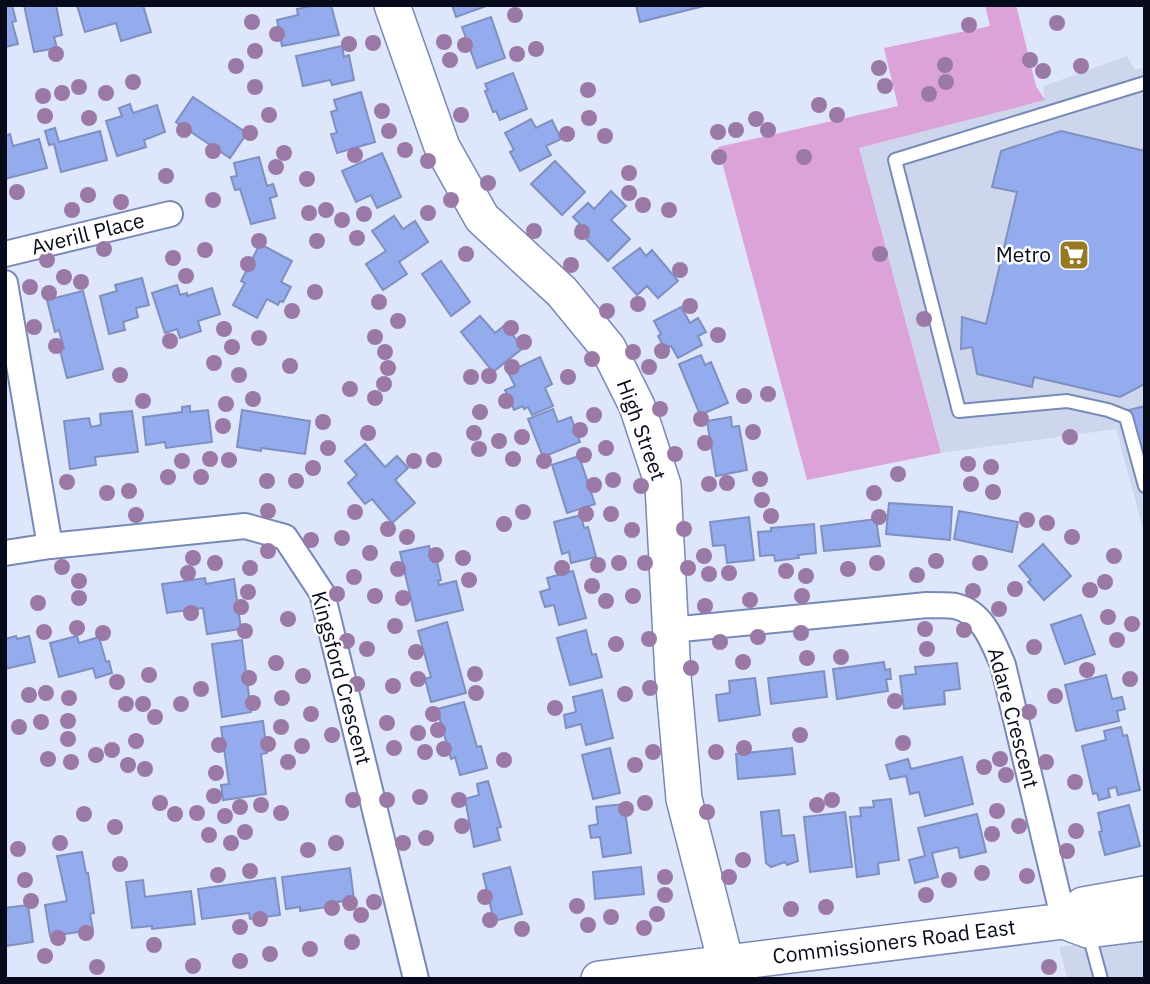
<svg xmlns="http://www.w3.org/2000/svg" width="1150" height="984" viewBox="0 0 1150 984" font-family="'IBM Plex Sans',sans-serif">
<rect width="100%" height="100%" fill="#dee6fb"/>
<!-- built -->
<g fill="#ced6ed">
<polygon points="1127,56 1135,70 1145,67 1145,536 1116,429 941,453 859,148 1044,100 1044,86"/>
<polygon points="1145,937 1145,979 1068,979 1059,947"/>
</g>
<!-- green -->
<polygon fill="#dca3d8" points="985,5 1016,5 1036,86 1045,100 859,148 941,453 807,480 718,147 898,106 884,48 990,26"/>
<!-- building -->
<g fill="#94abee" stroke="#7f90c0" stroke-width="2">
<polygon points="5,5 12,5 16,21 12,22 18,44 5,47"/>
<polygon points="24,5 56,5 62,35 54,37 57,48 34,52"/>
<polygon points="77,5 143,5 151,32 121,41 116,23 85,32"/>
<polygon points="317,5 331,5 339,35 282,46 277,20 298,15 297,9"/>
<polygon points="452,5 486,5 486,6 456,17"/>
<polygon points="636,5 708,5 640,22"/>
<polygon points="491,17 505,58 477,68 462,27"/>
<polygon points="342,46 344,57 349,55 354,80 332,85 330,80 303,86 296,56"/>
<polygon points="513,73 527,109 500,120 496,111 493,112 485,91 488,90 485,84"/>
<polygon points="361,92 375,142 337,153 331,134 337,133 331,112 337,110 334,100"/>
<polygon points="193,97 247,133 230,158 176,122"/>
<polygon points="130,104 133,113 157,105 165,132 144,140 146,147 117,156 106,121 122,116 119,108"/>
<polygon points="531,119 536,128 552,120 561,139 546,146 551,155 520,171 510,152 514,150 505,133"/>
<polygon points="55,128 59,142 100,131 107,160 61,172 54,144 49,145 45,131"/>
<polygon points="1061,131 1145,151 1145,384 1120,397 1034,377 1032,387 977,374 972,347 961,349 962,317 986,324 1017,192 992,187 1001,151"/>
<polygon points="10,134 13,146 39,139 47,168 5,179 5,136"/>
<polygon points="382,153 401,197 377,208 371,195 356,202 342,171"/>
<polygon points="259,157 267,186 273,184 277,196 270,198 275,218 251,224 240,189 235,190 231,177 237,176 234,163"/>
<polygon points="555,161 585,192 562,215 531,184"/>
<polygon points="611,191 626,206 611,220 630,239 608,261 586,239 589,237 577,226 580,224 573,217 588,203 594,209"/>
<polygon points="394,216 403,229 415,221 428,242 399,262 407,274 383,290 366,264 386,251 372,231"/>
<polygon points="260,244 292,261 281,282 291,287 283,302 280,301 278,305 267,299 257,318 233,305 245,283 241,281"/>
<polygon points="640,248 646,256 652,250 678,281 658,298 647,286 637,295 613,268"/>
<polygon points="441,261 470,302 451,316 422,274"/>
<polygon points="142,278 149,305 136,308 138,317 123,322 125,330 109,334 100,296 117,291 115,285"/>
<polygon points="177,285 180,295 187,293 187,296 212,288 220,314 198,321 201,331 180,338 177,329 165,333 152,293"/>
<polygon points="83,291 103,369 67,378 60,350 64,349 59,330 55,332 47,300"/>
<polygon points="681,307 690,323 698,318 706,332 698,336 702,345 678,358 671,346 665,349 658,336 661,334 654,321"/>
<polygon points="480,316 495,333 505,325 523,348 493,372 461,332"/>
<polygon points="701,355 705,365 711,362 728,403 700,415 679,364"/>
<polygon points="540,357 552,384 545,388 553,406 532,415 528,407 524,409 523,406 514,410 505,390 515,386 508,372"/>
<polygon points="190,406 190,412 208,410 212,442 166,448 165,442 146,445 143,417 182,412 182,407"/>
<polygon points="1145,406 1145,468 1129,410"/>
<polygon points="553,409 558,422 571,417 580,442 543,457 528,419"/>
<polygon points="242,410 310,421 305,454 261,448 261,451 237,447"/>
<polygon points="132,411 138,452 95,457 96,465 70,469 64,421 89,418 91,427 101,425 100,414"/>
<polygon points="731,417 732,427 739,426 747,470 716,476 707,421"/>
<polygon points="365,444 385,467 397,456 408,468 395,480 415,503 392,523 372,499 365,504 348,483 357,475 345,461"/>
<polygon points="579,456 595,504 567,513 552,465"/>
<polygon points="889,503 952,507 950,540 886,534"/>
<polygon points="959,511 1018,522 1012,552 954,539"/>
<polygon points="581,515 584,528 588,527 596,557 571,563 569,552 562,554 554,522"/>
<polygon points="749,517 754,560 727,563 725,545 713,546 710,522"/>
<polygon points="876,519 880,546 824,551 821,526"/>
<polygon points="814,524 816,553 798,555 799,558 775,561 774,555 760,556 758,532 771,531 771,528"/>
<polygon points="1043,544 1071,576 1044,600 1028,582 1031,580 1019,566"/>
<polygon points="429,546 433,562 437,561 441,580 438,581 439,585 456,581 463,610 416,621 400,552"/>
<polygon points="573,571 586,618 559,625 554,605 545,607 540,592 550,589 547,578"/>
<polygon points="205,578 206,584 234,579 241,629 207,634 203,608 167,613 162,584"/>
<polygon points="1081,615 1095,654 1065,664 1051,625"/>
<polygon points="447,622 466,693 431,702 425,679 431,677 418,631"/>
<polygon points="586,630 592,655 596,654 602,677 570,685 557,638"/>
<polygon points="16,636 17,639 29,636 35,662 5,669 5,639"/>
<polygon points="77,636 79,643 99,637 106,662 109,661 112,673 96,678 93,668 59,677 50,643"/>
<polygon points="242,640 251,712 222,717 212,644"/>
<polygon points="884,662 885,670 890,669 891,679 886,679 888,691 837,699 833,669"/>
<polygon points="957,663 960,689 944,691 945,704 904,709 900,676 916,674 915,667"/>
<polygon points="824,671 827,697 771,704 768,678"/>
<polygon points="1106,675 1112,699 1122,697 1125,709 1117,711 1119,721 1076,731 1065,685"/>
<polygon points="755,678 760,715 719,721 716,695 730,693 729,681"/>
<polygon points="602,690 613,738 586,745 581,724 566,728 564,715 576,712 573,697"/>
<polygon points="464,702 477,747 481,746 487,768 460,775 455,757 451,759 437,709"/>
<polygon points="263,721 267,753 261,754 266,794 223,800 221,785 229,784 221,727"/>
<polygon points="1121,727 1123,736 1127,735 1140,790 1118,795 1116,787 1108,789 1110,797 1099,800 1097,793 1093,794 1082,746 1106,740 1104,731"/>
<polygon points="610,748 620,793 593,799 582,755"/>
<polygon points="792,748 795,774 738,779 736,754"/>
<polygon points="962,757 973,804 925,816 919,792 910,794 906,776 890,779 886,765 908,759 911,769"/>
<polygon points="488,781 501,827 497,828 500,840 474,847 465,799 479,795 477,784"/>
<polygon points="891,799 899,860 878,863 879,874 857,877 850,817 861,816 860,808 874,807 873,801"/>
<polygon points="624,804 631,853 603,857 600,837 591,838 589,826 598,824 596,807"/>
<polygon points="1129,805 1140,846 1105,855 1099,832 1102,831 1098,813"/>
<polygon points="779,810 782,836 794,835 798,861 787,865 785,862 771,867 766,863 761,812"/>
<polygon points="845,812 852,867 810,872 804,817"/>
<polygon points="977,814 986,852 960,858 958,847 932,853 938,877 915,883 909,860 925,856 918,828"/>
<polygon points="82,852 86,873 88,873 94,913 90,914 93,930 50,936 45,905 67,901 57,856"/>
<polygon points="510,867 522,914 494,921 483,874"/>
<polygon points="641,867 644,894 595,899 593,872"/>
<polygon points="350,868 354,900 328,903 328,907 300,911 300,907 286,909 282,877"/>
<polygon points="275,878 280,915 250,919 249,913 202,919 198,889"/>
<polygon points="143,880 145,897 191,891 195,924 152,929 152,926 132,928 126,882"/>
<polygon points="28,905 33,942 5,946 5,908"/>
</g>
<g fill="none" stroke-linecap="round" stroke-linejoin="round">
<!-- lane casing -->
<g stroke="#7889b8" stroke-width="16">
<g id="lane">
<polyline points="1145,83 895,160 959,411 1067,401 1108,410 1126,417 1145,486"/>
<polyline points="1088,931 1101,979"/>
</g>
</g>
<!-- street casing -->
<g stroke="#7889b8" stroke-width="28">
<g id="street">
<polyline points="5,254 170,214"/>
<polyline points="5,283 50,546"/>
<polyline points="5,553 50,546 245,526 285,537 322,593 416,979"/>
<path d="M671,630l256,-25c9,0 19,0 28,1 28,6 38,36 48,59l61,256"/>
</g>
</g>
<!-- secondary casing -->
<g stroke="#7889b8" stroke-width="38">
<g id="secondary">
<polyline points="392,5 442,147 482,218 562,292 608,348 637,406 663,485 673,676 684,799 726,963"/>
<polyline points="1064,921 1083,905 1145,894"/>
<polyline points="599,979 1064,921 1088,930 1145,923"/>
</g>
</g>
<!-- lane -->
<use href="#lane" stroke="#fff" stroke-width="12"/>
<!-- street -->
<use href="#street" stroke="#fff" stroke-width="24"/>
<!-- secondary -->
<use href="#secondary" stroke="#fff" stroke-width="35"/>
</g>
<!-- trees -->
<g fill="#9b79a7">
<circle cx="515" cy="15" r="8"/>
<circle cx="252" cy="22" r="8"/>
<circle cx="1057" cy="23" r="8"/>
<circle cx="969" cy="25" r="8"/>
<circle cx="277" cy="34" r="8"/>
<circle cx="444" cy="42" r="8"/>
<circle cx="373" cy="43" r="8"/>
<circle cx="349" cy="44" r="8"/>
<circle cx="465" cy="45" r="8"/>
<circle cx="536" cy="49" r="8"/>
<circle cx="255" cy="51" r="8"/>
<circle cx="56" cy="54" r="8"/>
<circle cx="517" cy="54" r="8"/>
<circle cx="450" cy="60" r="8"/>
<circle cx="1030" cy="60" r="8"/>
<circle cx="945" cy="65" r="8"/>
<circle cx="236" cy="66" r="8"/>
<circle cx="1081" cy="66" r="8"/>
<circle cx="879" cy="68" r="8"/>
<circle cx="1043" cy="71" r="8"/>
<circle cx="133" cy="82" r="8"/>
<circle cx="946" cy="82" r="8"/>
<circle cx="885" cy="86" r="8"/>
<circle cx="79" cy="87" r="8"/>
<circle cx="255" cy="87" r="8"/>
<circle cx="588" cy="90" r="8"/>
<circle cx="62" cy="93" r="8"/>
<circle cx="106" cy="93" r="8"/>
<circle cx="929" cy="94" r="8"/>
<circle cx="43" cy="96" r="8"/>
<circle cx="819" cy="105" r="8"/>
<circle cx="382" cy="111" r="8"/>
<circle cx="269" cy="115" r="8"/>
<circle cx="461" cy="115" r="8"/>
<circle cx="837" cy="115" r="8"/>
<circle cx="45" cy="116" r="8"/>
<circle cx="89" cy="118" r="8"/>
<circle cx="589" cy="118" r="8"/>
<circle cx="756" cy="119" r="8"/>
<circle cx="184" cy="130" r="8"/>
<circle cx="736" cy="130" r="8"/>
<circle cx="768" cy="130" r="8"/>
<circle cx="389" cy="131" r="8"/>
<circle cx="718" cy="132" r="8"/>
<circle cx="250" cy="133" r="8"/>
<circle cx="567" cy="134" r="8"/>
<circle cx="605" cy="136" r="8"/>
<circle cx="405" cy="150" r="8"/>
<circle cx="213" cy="151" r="8"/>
<circle cx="284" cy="153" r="8"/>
<circle cx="355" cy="155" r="8"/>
<circle cx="719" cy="157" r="8"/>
<circle cx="804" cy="157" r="8"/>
<circle cx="428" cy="161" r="8"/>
<circle cx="276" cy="167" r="8"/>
<circle cx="629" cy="173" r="8"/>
<circle cx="166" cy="176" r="8"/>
<circle cx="307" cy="179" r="8"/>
<circle cx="488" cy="183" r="8"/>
<circle cx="17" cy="192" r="8"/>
<circle cx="629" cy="193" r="8"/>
<circle cx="88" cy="195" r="8"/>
<circle cx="213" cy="200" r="8"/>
<circle cx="451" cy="200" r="8"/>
<circle cx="121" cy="202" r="8"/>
<circle cx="643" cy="205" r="8"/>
<circle cx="72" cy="210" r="8"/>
<circle cx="326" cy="210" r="8"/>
<circle cx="669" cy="210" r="8"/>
<circle cx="309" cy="213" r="8"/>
<circle cx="428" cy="213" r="8"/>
<circle cx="364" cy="214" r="8"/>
<circle cx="342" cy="220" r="8"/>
<circle cx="534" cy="231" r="8"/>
<circle cx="582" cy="232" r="8"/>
<circle cx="357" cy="238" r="8"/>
<circle cx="259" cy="241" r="8"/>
<circle cx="317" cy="241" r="8"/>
<circle cx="104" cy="249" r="8"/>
<circle cx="205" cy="250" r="8"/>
<circle cx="466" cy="254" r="8"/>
<circle cx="880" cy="254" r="8"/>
<circle cx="173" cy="258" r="8"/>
<circle cx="47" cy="260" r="8"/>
<circle cx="248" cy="264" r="8"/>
<circle cx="571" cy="265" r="8"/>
<circle cx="680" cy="270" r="8"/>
<circle cx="186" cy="276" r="8"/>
<circle cx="64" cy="277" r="8"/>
<circle cx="81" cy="282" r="8"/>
<circle cx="30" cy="287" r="8"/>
<circle cx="315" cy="292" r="8"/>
<circle cx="49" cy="293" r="8"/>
<circle cx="379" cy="302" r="8"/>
<circle cx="638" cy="304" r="8"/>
<circle cx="690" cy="306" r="8"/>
<circle cx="292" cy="311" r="8"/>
<circle cx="607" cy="311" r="8"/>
<circle cx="924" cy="319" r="8"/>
<circle cx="398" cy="321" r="8"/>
<circle cx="34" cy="327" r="8"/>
<circle cx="511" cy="328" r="8"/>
<circle cx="224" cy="329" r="8"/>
<circle cx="718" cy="335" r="8"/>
<circle cx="375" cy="337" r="8"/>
<circle cx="259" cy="338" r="8"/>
<circle cx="170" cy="341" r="8"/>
<circle cx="524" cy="342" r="8"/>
<circle cx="56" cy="346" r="8"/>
<circle cx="232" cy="347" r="8"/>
<circle cx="662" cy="351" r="8"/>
<circle cx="385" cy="352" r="8"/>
<circle cx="633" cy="352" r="8"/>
<circle cx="592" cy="359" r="8"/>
<circle cx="214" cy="363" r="8"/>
<circle cx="290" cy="366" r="8"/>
<circle cx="512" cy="367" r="8"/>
<circle cx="649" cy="367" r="8"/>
<circle cx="388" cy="368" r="8"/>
<circle cx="120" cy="375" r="8"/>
<circle cx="239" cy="375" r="8"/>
<circle cx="489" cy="376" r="8"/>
<circle cx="471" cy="377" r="8"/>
<circle cx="568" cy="377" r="8"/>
<circle cx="384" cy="384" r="8"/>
<circle cx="350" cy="389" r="8"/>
<circle cx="768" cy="394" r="8"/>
<circle cx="744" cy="396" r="8"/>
<circle cx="375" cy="398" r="8"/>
<circle cx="253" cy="399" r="8"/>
<circle cx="143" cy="401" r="8"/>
<circle cx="506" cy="401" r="8"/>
<circle cx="226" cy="404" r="8"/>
<circle cx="660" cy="409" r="8"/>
<circle cx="480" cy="412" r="8"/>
<circle cx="594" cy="415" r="8"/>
<circle cx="701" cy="419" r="8"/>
<circle cx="323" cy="422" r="8"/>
<circle cx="223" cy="426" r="8"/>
<circle cx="580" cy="430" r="8"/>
<circle cx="753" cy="432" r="8"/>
<circle cx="368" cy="433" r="8"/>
<circle cx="474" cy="433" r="8"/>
<circle cx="522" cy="437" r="8"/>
<circle cx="1070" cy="437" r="8"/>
<circle cx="499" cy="441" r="8"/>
<circle cx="705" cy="443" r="8"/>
<circle cx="328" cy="448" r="8"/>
<circle cx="606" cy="448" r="8"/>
<circle cx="479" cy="449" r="8"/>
<circle cx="675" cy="454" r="8"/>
<circle cx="584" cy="455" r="8"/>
<circle cx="210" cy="459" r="8"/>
<circle cx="513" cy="459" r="8"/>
<circle cx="229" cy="460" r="8"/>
<circle cx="434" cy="460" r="8"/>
<circle cx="182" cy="461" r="8"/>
<circle cx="414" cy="461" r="8"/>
<circle cx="544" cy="461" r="8"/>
<circle cx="968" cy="464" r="8"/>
<circle cx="991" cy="467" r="8"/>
<circle cx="313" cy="468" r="8"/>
<circle cx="898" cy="474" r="8"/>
<circle cx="168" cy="477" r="8"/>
<circle cx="201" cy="477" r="8"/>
<circle cx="760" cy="479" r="8"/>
<circle cx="613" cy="480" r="8"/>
<circle cx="267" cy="481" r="8"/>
<circle cx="296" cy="481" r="8"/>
<circle cx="67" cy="482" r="8"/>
<circle cx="727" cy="483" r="8"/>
<circle cx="709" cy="484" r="8"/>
<circle cx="971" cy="484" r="8"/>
<circle cx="594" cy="485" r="8"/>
<circle cx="641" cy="486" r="8"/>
<circle cx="129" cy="491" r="8"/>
<circle cx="993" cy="492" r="8"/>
<circle cx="107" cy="493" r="8"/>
<circle cx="874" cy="493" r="8"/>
<circle cx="762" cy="500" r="8"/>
<circle cx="268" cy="511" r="8"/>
<circle cx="355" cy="512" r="8"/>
<circle cx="523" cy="512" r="8"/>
<circle cx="586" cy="514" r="8"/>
<circle cx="611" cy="514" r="8"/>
<circle cx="136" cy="515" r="8"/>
<circle cx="771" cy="516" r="8"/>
<circle cx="879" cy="517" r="8"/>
<circle cx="1027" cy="520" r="8"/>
<circle cx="1047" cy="523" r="8"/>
<circle cx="504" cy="524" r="8"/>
<circle cx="388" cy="529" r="8"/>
<circle cx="684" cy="529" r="8"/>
<circle cx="632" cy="530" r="8"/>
<circle cx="407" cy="537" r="8"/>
<circle cx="1072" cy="537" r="8"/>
<circle cx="342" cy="538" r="8"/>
<circle cx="311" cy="540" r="8"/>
<circle cx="268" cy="551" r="8"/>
<circle cx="370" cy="553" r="8"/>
<circle cx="436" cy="555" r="8"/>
<circle cx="704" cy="556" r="8"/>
<circle cx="1114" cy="556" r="8"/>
<circle cx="193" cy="558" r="8"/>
<circle cx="463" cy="558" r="8"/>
<circle cx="936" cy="561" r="8"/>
<circle cx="215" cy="563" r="8"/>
<circle cx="619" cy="563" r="8"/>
<circle cx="645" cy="563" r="8"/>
<circle cx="877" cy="563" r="8"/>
<circle cx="980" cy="563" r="8"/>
<circle cx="598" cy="565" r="8"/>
<circle cx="62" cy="567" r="8"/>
<circle cx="250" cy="568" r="8"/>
<circle cx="562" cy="568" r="8"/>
<circle cx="688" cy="568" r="8"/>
<circle cx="398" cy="569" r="8"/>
<circle cx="848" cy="569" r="8"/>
<circle cx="786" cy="571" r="8"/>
<circle cx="188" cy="573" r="8"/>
<circle cx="729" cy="573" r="8"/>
<circle cx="709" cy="574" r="8"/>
<circle cx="917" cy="575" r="8"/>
<circle cx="806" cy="576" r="8"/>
<circle cx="354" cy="577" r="8"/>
<circle cx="469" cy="580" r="8"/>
<circle cx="79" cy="581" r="8"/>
<circle cx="1105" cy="582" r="8"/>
<circle cx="592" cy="586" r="8"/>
<circle cx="1015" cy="589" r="8"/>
<circle cx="1090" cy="590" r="8"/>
<circle cx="973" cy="591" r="8"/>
<circle cx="248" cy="592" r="8"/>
<circle cx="337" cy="594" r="8"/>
<circle cx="375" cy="596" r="8"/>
<circle cx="633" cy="596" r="8"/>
<circle cx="802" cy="596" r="8"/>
<circle cx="79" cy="598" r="8"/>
<circle cx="403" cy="598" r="8"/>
<circle cx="750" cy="600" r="8"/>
<circle cx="606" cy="601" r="8"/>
<circle cx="38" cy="603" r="8"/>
<circle cx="705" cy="606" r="8"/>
<circle cx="241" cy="607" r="8"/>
<circle cx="999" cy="609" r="8"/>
<circle cx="191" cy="613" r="8"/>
<circle cx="1108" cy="617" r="8"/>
<circle cx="288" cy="619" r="8"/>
<circle cx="1132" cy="624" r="8"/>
<circle cx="395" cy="626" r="8"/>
<circle cx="77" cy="628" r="8"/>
<circle cx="925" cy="629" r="8"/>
<circle cx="964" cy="630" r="8"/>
<circle cx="245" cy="631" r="8"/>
<circle cx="44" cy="632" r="8"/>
<circle cx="103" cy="633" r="8"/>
<circle cx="801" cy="633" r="8"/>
<circle cx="758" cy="637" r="8"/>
<circle cx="649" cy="639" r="8"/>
<circle cx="1117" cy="640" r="8"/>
<circle cx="347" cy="641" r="8"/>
<circle cx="720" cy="642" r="8"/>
<circle cx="616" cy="644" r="8"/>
<circle cx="1034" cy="647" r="8"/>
<circle cx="367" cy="649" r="8"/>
<circle cx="927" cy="649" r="8"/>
<circle cx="416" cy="652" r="8"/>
<circle cx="841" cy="657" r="8"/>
<circle cx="807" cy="658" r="8"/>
<circle cx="743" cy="662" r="8"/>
<circle cx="276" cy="663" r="8"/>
<circle cx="691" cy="668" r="8"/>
<circle cx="1087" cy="670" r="8"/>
<circle cx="475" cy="674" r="8"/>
<circle cx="149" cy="675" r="8"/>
<circle cx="303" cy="676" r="8"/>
<circle cx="249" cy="678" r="8"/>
<circle cx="418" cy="679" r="8"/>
<circle cx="1130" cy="679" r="8"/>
<circle cx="117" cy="682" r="8"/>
<circle cx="357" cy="684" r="8"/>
<circle cx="393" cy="686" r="8"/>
<circle cx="650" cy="688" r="8"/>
<circle cx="201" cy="689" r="8"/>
<circle cx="46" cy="693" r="8"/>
<circle cx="476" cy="693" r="8"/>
<circle cx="625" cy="694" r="8"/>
<circle cx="29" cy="695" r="8"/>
<circle cx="1055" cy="696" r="8"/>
<circle cx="69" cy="698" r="8"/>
<circle cx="282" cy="698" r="8"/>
<circle cx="895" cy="701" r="8"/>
<circle cx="253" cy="703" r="8"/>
<circle cx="126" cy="704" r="8"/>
<circle cx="143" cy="704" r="8"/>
<circle cx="181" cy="704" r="8"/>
<circle cx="555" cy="708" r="8"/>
<circle cx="1029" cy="712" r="8"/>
<circle cx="311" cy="714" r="8"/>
<circle cx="433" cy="714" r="8"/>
<circle cx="155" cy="717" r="8"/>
<circle cx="68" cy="721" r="8"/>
<circle cx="41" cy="722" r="8"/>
<circle cx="387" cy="723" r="8"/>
<circle cx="19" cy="727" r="8"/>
<circle cx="281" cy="727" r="8"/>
<circle cx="438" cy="730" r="8"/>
<circle cx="418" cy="733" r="8"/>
<circle cx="332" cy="735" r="8"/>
<circle cx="800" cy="735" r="8"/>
<circle cx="68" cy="739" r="8"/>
<circle cx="136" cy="741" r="8"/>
<circle cx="903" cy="743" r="8"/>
<circle cx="268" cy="744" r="8"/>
<circle cx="219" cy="745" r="8"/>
<circle cx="302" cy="746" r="8"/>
<circle cx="394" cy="748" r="8"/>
<circle cx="744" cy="748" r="8"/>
<circle cx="444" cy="749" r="8"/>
<circle cx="112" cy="750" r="8"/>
<circle cx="425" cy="752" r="8"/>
<circle cx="653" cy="752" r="8"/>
<circle cx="716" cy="752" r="8"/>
<circle cx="96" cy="755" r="8"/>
<circle cx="48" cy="759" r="8"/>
<circle cx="1000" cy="759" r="8"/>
<circle cx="504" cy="760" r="8"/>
<circle cx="71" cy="762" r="8"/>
<circle cx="288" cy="762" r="8"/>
<circle cx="1046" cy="762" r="8"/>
<circle cx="128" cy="765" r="8"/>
<circle cx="635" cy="765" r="8"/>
<circle cx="984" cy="767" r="8"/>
<circle cx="145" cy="769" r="8"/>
<circle cx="216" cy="773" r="8"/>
<circle cx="1006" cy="775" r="8"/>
<circle cx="1075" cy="782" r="8"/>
<circle cx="214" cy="796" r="8"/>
<circle cx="420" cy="797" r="8"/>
<circle cx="353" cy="800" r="8"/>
<circle cx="387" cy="800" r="8"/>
<circle cx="459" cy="800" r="8"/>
<circle cx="832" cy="800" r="8"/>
<circle cx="160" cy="803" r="8"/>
<circle cx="645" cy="803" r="8"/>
<circle cx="261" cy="805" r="8"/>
<circle cx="817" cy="805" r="8"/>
<circle cx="240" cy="807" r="8"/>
<circle cx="626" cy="809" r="8"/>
<circle cx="997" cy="811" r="8"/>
<circle cx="707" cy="812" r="8"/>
<circle cx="197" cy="813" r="8"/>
<circle cx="281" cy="813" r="8"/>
<circle cx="84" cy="814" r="8"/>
<circle cx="175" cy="814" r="8"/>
<circle cx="225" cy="816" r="8"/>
<circle cx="462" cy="826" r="8"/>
<circle cx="1019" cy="826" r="8"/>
<circle cx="115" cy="827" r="8"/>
<circle cx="1076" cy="831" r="8"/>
<circle cx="245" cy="832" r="8"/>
<circle cx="992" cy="834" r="8"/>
<circle cx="209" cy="835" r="8"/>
<circle cx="426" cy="838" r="8"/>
<circle cx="60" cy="843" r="8"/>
<circle cx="231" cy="843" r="8"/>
<circle cx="336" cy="843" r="8"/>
<circle cx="403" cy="843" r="8"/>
<circle cx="18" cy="849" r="8"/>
<circle cx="308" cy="850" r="8"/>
<circle cx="1067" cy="851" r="8"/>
<circle cx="743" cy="860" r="8"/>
<circle cx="120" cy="864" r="8"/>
<circle cx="250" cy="871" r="8"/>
<circle cx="982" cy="873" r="8"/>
<circle cx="218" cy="875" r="8"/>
<circle cx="1027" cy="876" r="8"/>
<circle cx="665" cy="877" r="8"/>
<circle cx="729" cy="877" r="8"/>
<circle cx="25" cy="880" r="8"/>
<circle cx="949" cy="880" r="8"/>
<circle cx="665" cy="895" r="8"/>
<circle cx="926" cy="895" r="8"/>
<circle cx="485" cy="897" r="8"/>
<circle cx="31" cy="901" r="8"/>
<circle cx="374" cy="902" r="8"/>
<circle cx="350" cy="903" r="8"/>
<circle cx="577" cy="906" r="8"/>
<circle cx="826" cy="907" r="8"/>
<circle cx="332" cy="908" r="8"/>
<circle cx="791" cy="909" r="8"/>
<circle cx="657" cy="914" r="8"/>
<circle cx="361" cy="915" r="8"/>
<circle cx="611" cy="917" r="8"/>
<circle cx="260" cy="919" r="8"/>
<circle cx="490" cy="920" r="8"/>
<circle cx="588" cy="925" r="8"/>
<circle cx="240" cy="927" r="8"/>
<circle cx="644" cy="928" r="8"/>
<circle cx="522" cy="929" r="8"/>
<circle cx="86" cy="933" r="8"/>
<circle cx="58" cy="938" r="8"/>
<circle cx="352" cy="942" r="8"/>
<circle cx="154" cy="945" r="8"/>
<circle cx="310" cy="949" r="8"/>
<circle cx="270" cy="954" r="8"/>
<circle cx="45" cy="956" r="8"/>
<circle cx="240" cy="961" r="8"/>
<circle cx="193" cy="966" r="8"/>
<circle cx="97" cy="967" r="8"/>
<circle cx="1049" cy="967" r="8"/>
</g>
<!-- icons -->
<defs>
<g id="supermarket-square" transform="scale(1.575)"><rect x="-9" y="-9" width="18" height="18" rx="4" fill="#977922" stroke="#fff"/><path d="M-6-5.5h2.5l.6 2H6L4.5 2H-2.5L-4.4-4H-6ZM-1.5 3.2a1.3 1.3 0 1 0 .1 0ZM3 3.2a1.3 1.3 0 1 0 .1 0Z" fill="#fff"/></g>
</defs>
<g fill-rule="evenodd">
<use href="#supermarket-square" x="1074" y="255"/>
</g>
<g text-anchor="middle" stroke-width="5" stroke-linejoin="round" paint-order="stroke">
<!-- street labels -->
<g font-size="21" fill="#060a1b" stroke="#fff">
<text transform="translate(88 234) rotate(-14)" y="7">Averill Place</text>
<text transform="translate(641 430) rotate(70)" y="7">High Street</text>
<text transform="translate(341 678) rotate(75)" y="7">Kingsford Crescent</text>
<text transform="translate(1013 718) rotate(75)" y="7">Adare Crescent</text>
<text transform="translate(894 942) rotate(-7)" y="7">Commissioners Road East</text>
</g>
<!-- poi labels -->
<g font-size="21" fill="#060a1b" stroke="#fff" text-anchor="end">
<text x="1051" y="262">Metro</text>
</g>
</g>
<!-- border -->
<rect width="1150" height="984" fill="none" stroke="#060a1b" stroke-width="14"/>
</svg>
